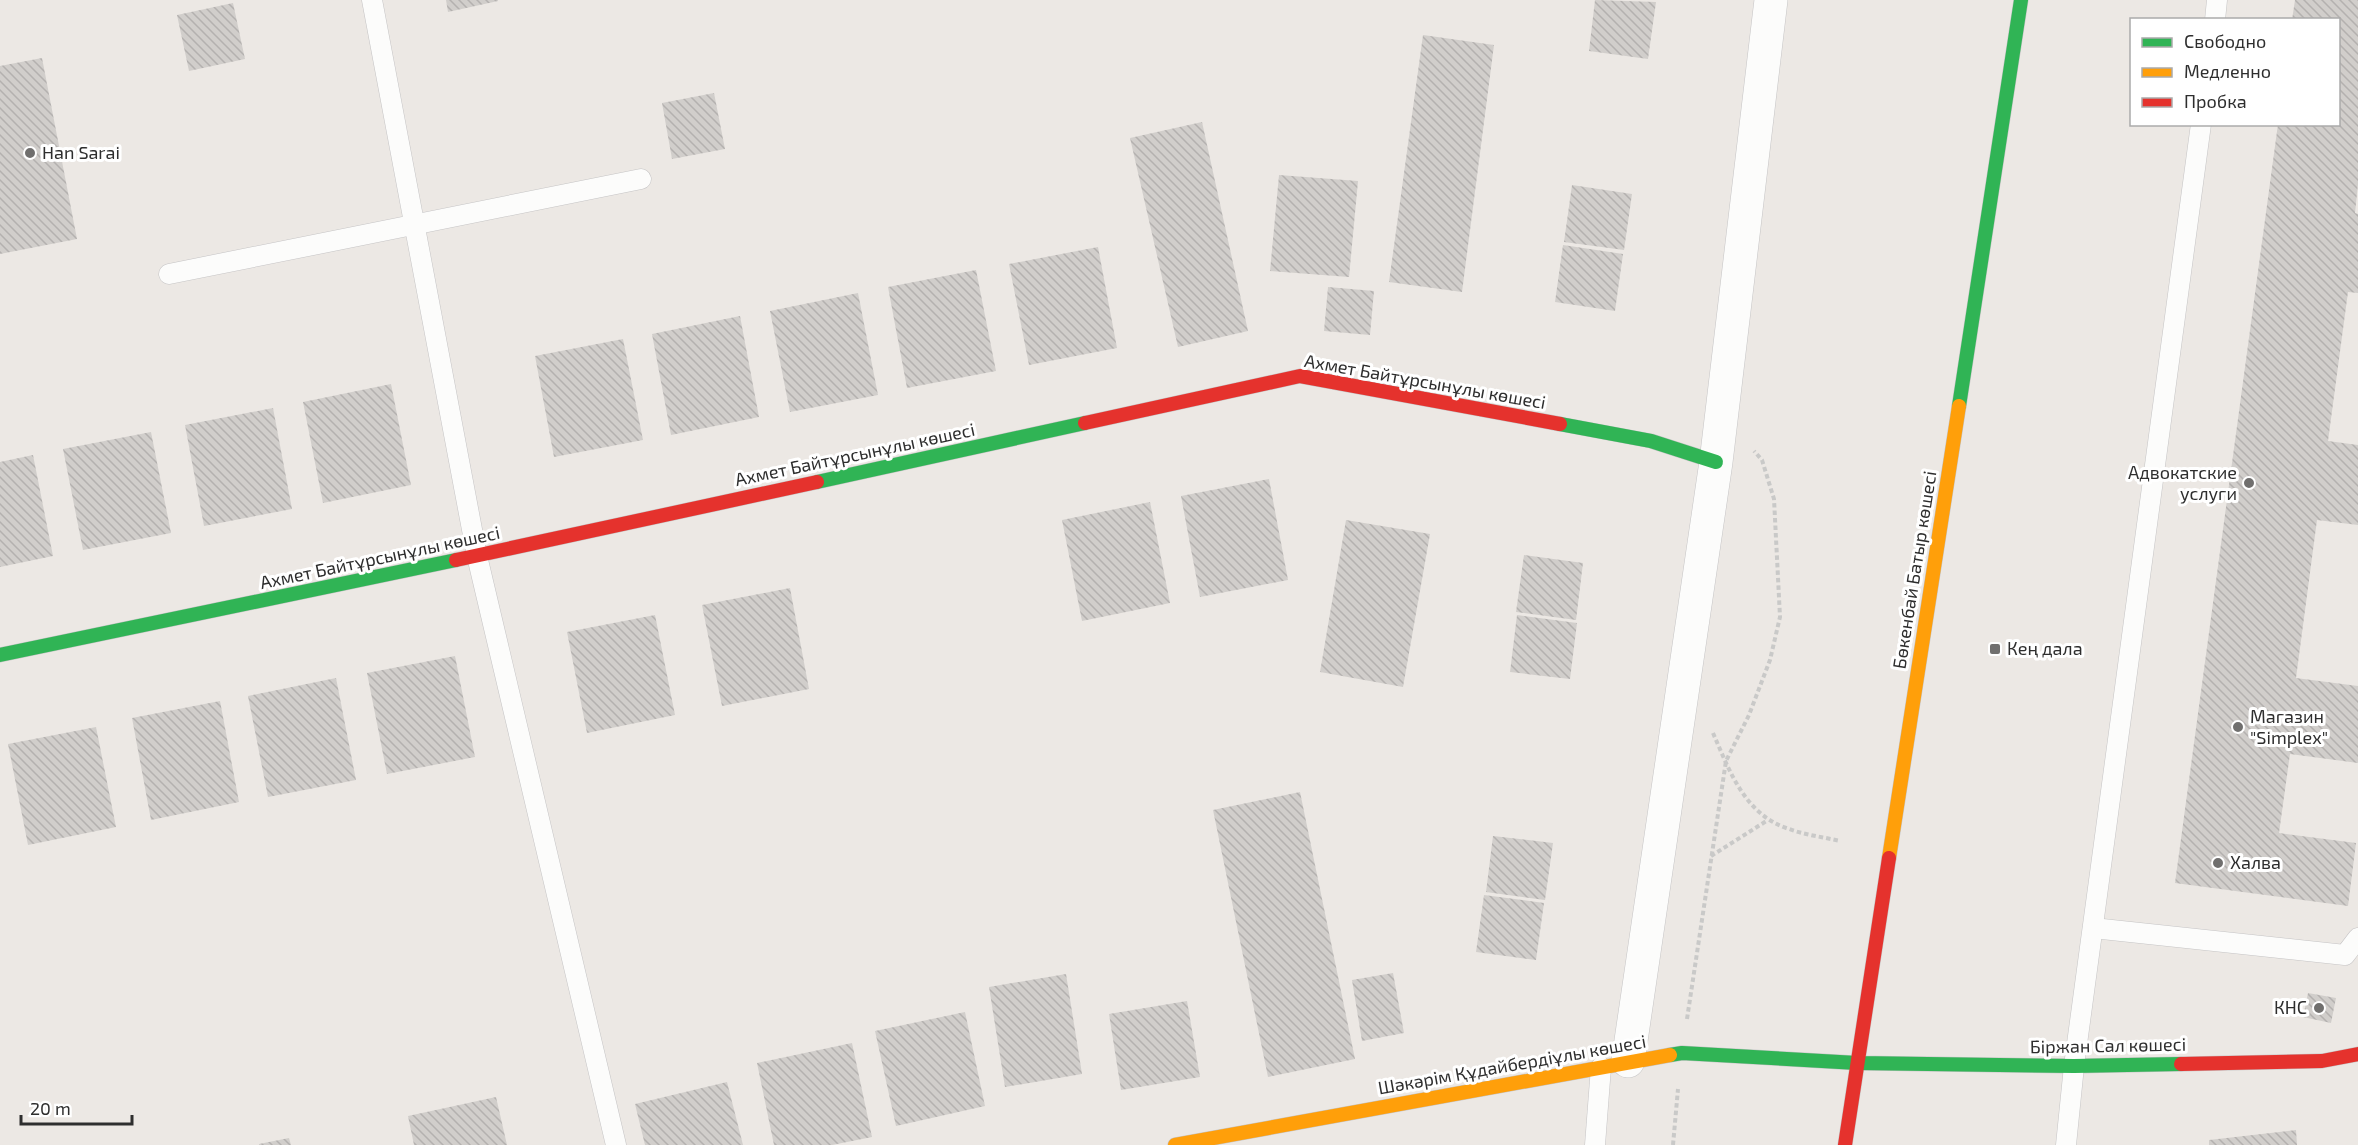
<svg xmlns="http://www.w3.org/2000/svg" width="2358" height="1145" viewBox="0 0 2358 1145" font-family="'Exo 2',sans-serif">
<defs>
<pattern id="building-back-hatch" width="6" height="6" patternUnits="userSpaceOnUse" patternTransform="scale(1.5)"><rect width="6" height="6" fill="#d1cecb"/><path d="M-1 5l2 2M0 0l6 6M5-1l2 2" fill="none" stroke="#b4b1af"/></pattern>
</defs>
<rect width="100%" height="100%" fill="#ece8e4"/>
<!-- building -->
<g fill="url(#building-back-hatch)">
<polygon points="446,0 498,0 498,1 448,12"/>
<polygon points="1595,0 1656,2 1648,59 1589,51"/>
<polygon points="2295,0 2358,0 2358,184 2355,213 2358,214 2358,293 2348,292 2328,441 2358,445 2358,525 2317,520 2296,678 2358,686 2358,763 2290,754 2279,833 2356,843 2348,906 2175,883 2278,124 2338,124 2338,20 2292,20"/>
<polygon points="233,3 245,59 189,71 177,15"/>
<polygon points="1423,35 1494,45 1462,292 1389,282"/>
<polygon points="42,58 77,239 0,254 0,66"/>
<polygon points="714,93 725,149 672,159 662,103"/>
<polygon points="1202,122 1248,331 1178,347 1130,138"/>
<polygon points="1279,175 1358,181 1349,277 1270,271"/>
<polygon points="1572,185 1632,194 1624,250 1564,242"/>
<polygon points="1563,245 1623,254 1615,311 1555,302"/>
<polygon points="1098,247 1117,348 1029,365 1009,264"/>
<polygon points="976,270 996,371 907,388 888,287"/>
<polygon points="1328,287 1374,291 1370,335 1324,331"/>
<polygon points="858,293 878,395 790,412 770,311"/>
<polygon points="740,316 759,417 671,435 652,334"/>
<polygon points="623,339 643,440 554,457 535,356"/>
<polygon points="391,384 411,485 323,503 303,402"/>
<polygon points="273,408 292,509 204,526 185,425"/>
<polygon points="151,432 171,533 83,550 63,449"/>
<polygon points="33,455 53,556 0,567 0,462"/>
<polygon points="1269,479 1288,580 1200,597 1181,496"/>
<polygon points="1150,502 1170,603 1082,621 1062,520"/>
<polygon points="1346,520 1430,534 1403,687 1320,672"/>
<polygon points="1524,555 1583,563 1576,620 1516,612"/>
<polygon points="790,588 809,689 722,706 702,605"/>
<polygon points="655,615 675,715 587,733 567,632"/>
<polygon points="1517,615 1577,623 1570,679 1510,672"/>
<polygon points="455,656 475,757 387,774 367,673"/>
<polygon points="336,678 356,780 268,797 248,696"/>
<polygon points="220,701 239,802 151,820 132,718"/>
<polygon points="96,727 116,827 28,845 8,744"/>
<polygon points="1300,792 1355,1059 1268,1077 1213,810"/>
<polygon points="1493,836 1553,843 1545,900 1486,892"/>
<polygon points="1484,895 1544,903 1536,960 1476,952"/>
<polygon points="1393,973 1404,1033 1362,1041 1352,980"/>
<polygon points="1066,974 1082,1074 1005,1087 989,987"/>
<polygon points="2308,993 2336,998 2331,1023 2303,1017"/>
<polygon points="1187,1001 1200,1077 1121,1090 1109,1014"/>
<polygon points="965,1012 985,1106 896,1126 875,1031"/>
<polygon points="852,1043 872,1137 832,1145 774,1145 757,1063"/>
<polygon points="727,1082 743,1145 645,1145 635,1104"/>
<polygon points="496,1097 507,1145 414,1145 408,1116"/>
<polygon points="2296,1130 2297,1145 2209,1145 2209,1140"/>
<polygon points="289,1138 291,1145 259,1145 259,1144"/>
</g>
<g fill="none" stroke-linecap="round" stroke-linejoin="round">
<!-- lane casing -->
<g stroke="#c5c4c5" stroke-width="21">
<g id="lane">
<polyline points="372,0 477,556 616,1145"/>
<polyline points="2215,20 2217,0"/>
<polyline points="169,274 641,179"/>
<polyline points="2093,928 2345,955 2358,938"/>
<polyline points="1595,1145 1601,1067"/>
<polyline points="2066,1145 2074,1066 2201,124"/>
</g>
</g>
<!-- street casing -->
<g stroke="#c5c4c5" stroke-width="34">
<polyline id="street" points="1628,1061 1716,462 1771,0"/>
</g>
<!-- fast casing -->
<g stroke="#c5c4c5" stroke-width="15">
<g id="fast">
<polyline points="1959,406 2021,0"/>
<polyline points="1560,424 1651,441 1716,462"/>
<polyline points="817,482 1085,423"/>
<polyline points="0,655 456,560"/>
<polyline points="1670,1055 1682,1053 1857,1063 2074,1066 2181,1064"/>
</g>
</g>
<!-- slow casing -->
<g stroke="#c5c4c5" stroke-width="15">
<g id="slow">
<polyline points="1889,858 1959,406"/>
<polyline points="1175,1145 1670,1055"/>
</g>
</g>
<!-- jam casing -->
<g stroke="#c5c4c5" stroke-width="15">
<g id="jam">
<polyline points="1085,423 1300,376 1560,424"/>
<polyline points="456,560 817,482"/>
<polyline points="2181,1064 2322,1061 2358,1054"/>
<polyline points="1845,1145 1889,858"/>
</g>
</g>
<!-- path -->
<g stroke="#c9c9c8" stroke-width="4" stroke-dasharray="4.5 3" stroke-linecap="butt">
<path d="M1713,733c17,39 32,82 76,96 16,6 34,8 51,12"/>
<polyline points="1711,856 1768,820"/>
<polyline points="1687,1019 1726,761 1749,715 1770,660 1780,617 1774,499 1762,460 1754,451"/>
<polyline points="1673,1145 1678,1089"/>
</g>
<!-- lane -->
<use href="#lane" stroke="#fcfcfb" stroke-width="20"/>
<!-- street -->
<use href="#street" stroke="#fcfcfb" stroke-width="33"/>
<!-- fast -->
<use href="#fast" stroke="#30b455" stroke-width="14"/>
<!-- slow -->
<use href="#slow" stroke="#ff9f0a" stroke-width="14"/>
<!-- jam -->
<use href="#jam" stroke="#e5322d" stroke-width="14"/>
</g>
<!-- markers -->
<g fill="#706f6e" stroke="#fff" stroke-width="2">
<circle cx="30" cy="153" r="6"/>
<circle cx="2249" cy="483" r="6"/>
<rect x="1989" y="643" width="12" height="12" rx="3"/>
<circle cx="2238" cy="727" r="6"/>
<circle cx="2218" cy="863" r="6"/>
<circle cx="2319" cy="1008" r="6"/>
</g>
<g text-anchor="middle" stroke-width="6" stroke-linejoin="round" paint-order="stroke">
<!-- poi labels -->
<g font-size="18" fill="#2e2e2e" stroke="#fff" text-anchor="start">
<text x="42" y="159">Han Sarai</text>
<text x="2237" y="479" text-anchor="end">Адвокатские<tspan x="2237" dy="21">услуги</tspan></text>
<text x="2007" y="655">Кең дала</text>
<text x="2250" y="723">Магазин<tspan x="2250" dy="21">"Simplex"</tspan></text>
<text x="2230" y="869">Халва</text>
<text x="2307" y="1014" text-anchor="end">КНС</text>
</g>
<!-- street labels -->
<g font-size="18" fill="#2e2e2e" stroke="#fff">
<text transform="translate(1425 382) rotate(10)" y="6">Ахмет Байтұрсынұлы көшесі</text>
<text transform="translate(855 455) rotate(-12)" y="6">Ахмет Байтұрсынұлы көшесі</text>
<text transform="translate(380 558) rotate(-12)" y="6">Ахмет Байтұрсынұлы көшесі</text>
<text transform="translate(1915 570) rotate(-81)" y="6">Бөкенбай Батыр көшесі</text>
<text transform="translate(2108 1046) rotate(-1)" y="6">Біржан Сал көшесі</text>
<text transform="translate(1512 1065) rotate(-10)" y="6">Шәкәрім Құдайбердіұлы көшесі</text>
</g>
</g>
<!-- legend -->
<rect x="2130" y="18" width="210" height="108" fill="#ffffff" stroke="#ababab" stroke-width="1.5"/>
<rect x="2142" y="38" width="30" height="9" fill="#30b455" stroke="#ababab" stroke-width="1.5"/>
<text x="2184" y="48" font-size="18" fill="#2e2e2e">Свободно</text>
<rect x="2142" y="68" width="30" height="9" fill="#ff9f0a" stroke="#ababab" stroke-width="1.5"/>
<text x="2184" y="78" font-size="18" fill="#2e2e2e">Медленно</text>
<rect x="2142" y="98" width="30" height="9" fill="#e5322d" stroke="#ababab" stroke-width="1.5"/>
<text x="2184" y="108" font-size="18" fill="#2e2e2e">Пробка</text>
<!-- scale -->
<path d="M21 1115v9h111v-9" fill="none" stroke="#2e2e2e" stroke-width="3"/>
<text x="30" y="1115" font-size="18" fill="#2e2e2e" stroke="#ffffff" stroke-width="4.5" paint-order="stroke">20 m</text>
</svg>
